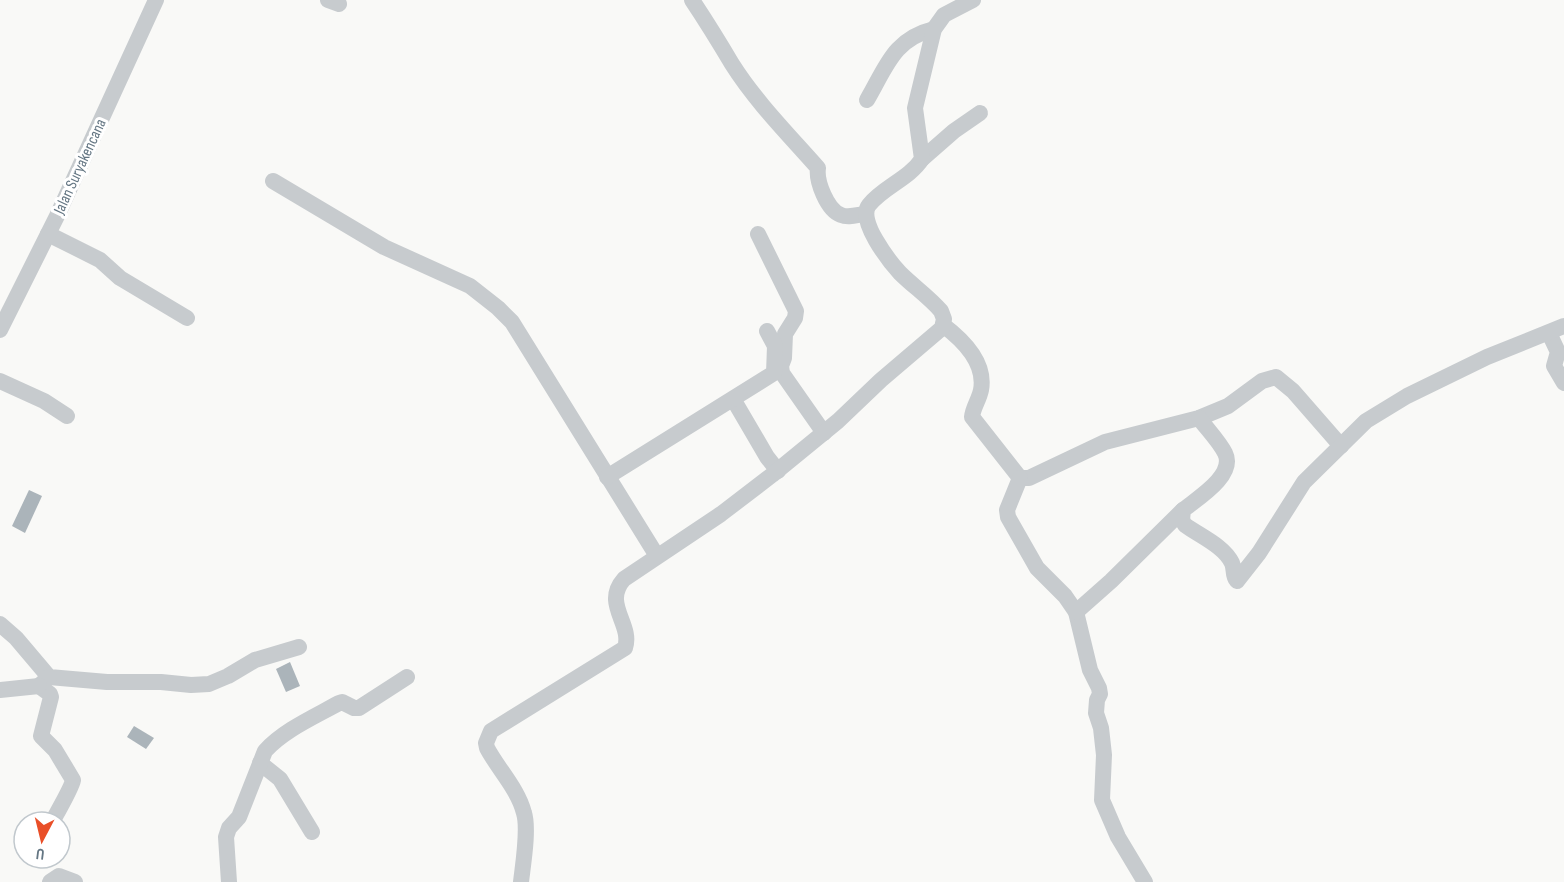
<svg xmlns="http://www.w3.org/2000/svg" width="1564" height="882" viewBox="0 0 1564 882" font-family="'Sofia Sans Condensed',sans-serif">
<rect width="100%" height="100%" fill="#f9f9f7"/>
<!-- building -->
<g fill="#abb4ba">
<polygon points="29,490 42,496 25,533 12,526"/>
<polygon points="290,662 300,686 286,692 276,669"/>
<polygon points="134,726 154,738 146,749 127,737"/>
</g>
<g fill="none" stroke-linecap="round" stroke-linejoin="round">
<!-- minor -->
<g stroke="#c7cbce" stroke-width="16">
<polyline points="328,0 339,4"/>
<path d="M692,0c14,21 27,42 40,64 24,38 57,71 86,104 -2,13 9,42 23,47 7,3 16,0 24,-1"/>
<path d="M867,100c19,-32 26,-61 67,-71"/>
<polyline points="922,159 954,131 980,113"/>
<polyline points="273,181 384,247 470,286 498,308 512,322 657,556"/>
<polyline points="48,234 100,260 120,278 187,318"/>
<polyline points="758,234 796,311 795,318 785,334 784,358 781,366 782,373 824,433"/>
<path d="M943,325c20,15 43,38 38,65 -2,10 -8,17 -9,27l48,61h9l76,-36 94,-24 29,-12 34,-25 14,-4 17,14 48,55"/>
<polyline points="0,330 57,216 156,0"/>
<polyline points="1549,333 1558,352 1554,366 1564,383"/>
<polyline points="0,381 44,401 67,416"/>
<polyline points="736,404 767,457 778,471"/>
<path d="M1199,418c8,11 20,23 26,35 11,22 -27,45 -42,57l-1,10 3,5c15,11 39,21 47,38 3,7 0,12 5,18l22,-28 45,-71 62,-61 41,-25 80,-39 77,-31"/>
<polyline points="607,477 774,373 775,346 767,331"/>
<polyline points="1020,478 1007,510 1008,517 1037,568 1065,596 1076,612 1090,670 1099,688 1100,694 1097,700 1096,713 1101,728 1104,755 1102,800 1118,837 1145,882"/>
<polyline points="1076,612 1111,581 1183,510"/>
<polyline points="0,624 16,638 49,677 107,682 161,682 191,685 209,684 228,676 255,660 299,647"/>
<path d="M49,677l-10,9 11,8 1,3 -10,39 14,14 18,30c-1,7 -16,33 -21,42"/>
<polyline points="0,690 39,686"/>
<polyline points="260,763 280,779 312,832"/>
<polyline points="50,882 59,876 75,882"/>
<path d="M229,882l-3,-45 3,-9 10,-11 26,-66c19,-21 49,-34 74,-48l3,-1 12,6h5l48,-31"/>
<path d="M521,882c2,-18 8,-53 3,-69 -6,-24 -26,-44 -37,-65l-1,-5 5,-12 134,-83c8,-24 -23,-44 -1,-69l97,-65 51,-39 66,-54 43,-41 61,-52 2,-9 -3,-8c-12,-14 -28,-25 -41,-38 -11,-12 -43,-53 -31,-68 14,-18 40,-26 53,-46l-7,-51 19,-79 10,-14 29,-15"/>
</g>
</g>
<g text-anchor="middle" stroke-width="6" stroke-linejoin="round" paint-order="stroke">
<!-- street labels -->
<g font-size="16" fill="#647683" stroke="#fff">
<text transform="translate(79 166) rotate(-65)" y="6">Jalan Suryakencana</text>
</g>
</g>
<!-- north arrow -->
<g transform="translate(42 840) rotate(187)"><circle r="28" fill="#ffffff" stroke="#c1c8cd" stroke-width="1.5"/>
<path d="M0-4.5L10 22L0 15L-10 22Z" fill="#e94f28"/>
<text y="-9" font-size="16" font-weight="bold" text-anchor="middle" fill="#647683">U</text>
</g>
</svg>
